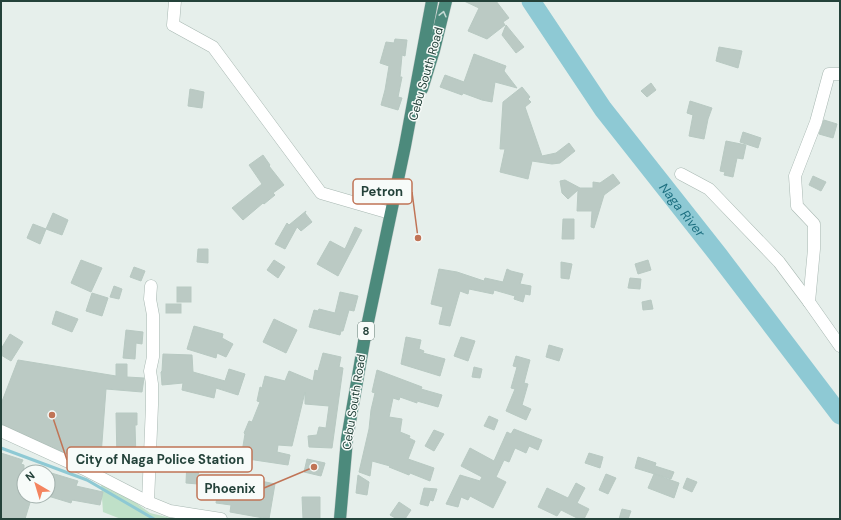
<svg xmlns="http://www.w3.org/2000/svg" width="841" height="520" viewBox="0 0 841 520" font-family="'DM Sans',sans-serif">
<rect width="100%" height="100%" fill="#e6efeb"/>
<!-- green -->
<polygon fill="#bfe0c8" points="101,483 128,497 150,513 175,519 121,519 103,512"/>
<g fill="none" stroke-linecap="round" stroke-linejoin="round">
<!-- stream -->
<polyline stroke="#8ec9d4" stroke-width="3" points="1,448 87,480 154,519"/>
<!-- river -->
<path stroke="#8ec9d4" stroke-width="19" id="s1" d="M531,1l72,108 116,147 121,159"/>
</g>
<!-- building -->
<g fill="#bbcac4" stroke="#b8c9c2">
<polygon points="464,1 496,1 509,18 503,22 505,25 487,39 468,31 479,8"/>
<polygon points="506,25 524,47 516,53 502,35"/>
<polygon points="395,39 407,40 405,56 402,55 400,77 402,77 398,97 402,98 398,110 381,105 385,90 389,66 380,63 386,42 394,43"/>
<polygon points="719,47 742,51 738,68 716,61"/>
<polygon points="474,54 506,66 504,71 517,88 495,82 492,102 482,100 463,93 462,95 440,87 445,75 464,82"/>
<polygon points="651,83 656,90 647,97 641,91"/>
<polygon points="522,87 530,97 528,99 531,102 525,107 542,156 556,153 569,143 575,151 560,163 552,164 532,161 528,179 500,172 505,149 500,149 503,102"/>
<polygon points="190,89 204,92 202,108 188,106"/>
<polygon points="690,101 712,108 708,119 704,139 689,136 693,115 687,113"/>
<polygon points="824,120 837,124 833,138 819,134"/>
<polygon points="743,132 761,138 758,148 740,142"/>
<polygon points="726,141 746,145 743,159 737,158 733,177 724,175 725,172 720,171"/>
<polygon points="263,155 270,165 269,166 284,185 273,193 275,195 264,204 263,203 243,220 232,208 262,184 249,165"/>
<polygon points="613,174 620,183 604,195 594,228 591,227 592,211 577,211 578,190 568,199 562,193 560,181 565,180 580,188 593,188 593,182 600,183"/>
<polygon points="813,176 826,182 821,191 809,185"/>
<polygon points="306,211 305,213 312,222 301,231 297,227 285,249 275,244 287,223 289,225"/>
<polygon points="53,213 68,220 62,235 46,229"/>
<polygon points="563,219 574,219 574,239 562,239"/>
<polygon points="33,224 46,229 40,244 27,238"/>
<polygon points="355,227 362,230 338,276 317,264 330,241 345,249"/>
<polygon points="198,249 208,249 208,263 197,262"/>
<polygon points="81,260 102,268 91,292 71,283"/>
<polygon points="274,260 285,267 278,278 267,270"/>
<polygon points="648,260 651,270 638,274 635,264"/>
<polygon points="561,262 572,264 569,279 561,278"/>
<polygon points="134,267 145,271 141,281 130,277"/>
<polygon points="439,269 457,272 484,281 485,278 503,282 507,269 511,271 523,274 520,284 531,286 530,295 525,294 523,302 514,299 515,296 494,290 493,294 469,289 468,294 460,291 450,326 439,324 443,307 431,304"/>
<polygon points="630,278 641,279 640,289 628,288"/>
<polygon points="114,286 122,289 119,299 110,297"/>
<rect x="177" y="287" width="14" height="15"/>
<polygon points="340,292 358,296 354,311 349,310 343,331 341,331 340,335 309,327 314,310 318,311 319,309 335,313"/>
<polygon points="92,293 108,298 102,316 86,311"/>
<polygon points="651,300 653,309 643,310 642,302"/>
<rect x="166" y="304" width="15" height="9"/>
<polygon points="56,311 78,319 72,332 52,324"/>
<polygon points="274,319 297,330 286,353 263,342"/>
<polygon points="194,326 223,334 222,338 233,344 226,357 217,353 216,358 187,349"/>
<polygon points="126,330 143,332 142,344 136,343 135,359 123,358"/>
<polygon points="10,334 23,342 11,361 1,355 1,349"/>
<polygon points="406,337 421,340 419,349 424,351 423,353 445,359 440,376 401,364"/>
<polygon points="461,337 475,341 468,361 454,356"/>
<polygon points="549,345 563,349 559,361 546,357"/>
<polygon points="323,353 341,357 339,367 343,368 332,448 309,447 308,436 317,435 319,427 326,428 329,406 305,404 305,392 292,446 278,445 277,452 290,455 288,465 241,458 245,434 244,433 249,421 252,422 260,402 257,401 260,387 262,388 265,376 285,381 289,371 313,381 315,370 318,371"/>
<polygon points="163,354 192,355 193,372 225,381 229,369 245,374 238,395 216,388 214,398 182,390 183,383 162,385 161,372 162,371"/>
<polygon points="516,356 530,360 524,383 528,384 522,405 531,409 526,420 506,411 515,389 511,388 517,367 513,366"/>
<polygon points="18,360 116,376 116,364 127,364 127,377 144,378 142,392 106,389 100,469 1,424 1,404"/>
<polygon points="474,367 482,369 480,378 472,377"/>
<polygon points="377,370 422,387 421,389 442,395 438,407 417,401 417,403 400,397 399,400 393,398 389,417 402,419 400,432 410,436 409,438 415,441 408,459 434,468 430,481 410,473 409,475 389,467 390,466 372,461 370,476 359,472 369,429 371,410 375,393 372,392"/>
<polygon points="116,413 137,413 137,425 135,425 136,459 117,460"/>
<polygon points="489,416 498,420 494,430 484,426"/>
<polygon points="514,429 542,440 538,450 529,446 526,453 515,448 509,462 504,460 496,477 506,482 493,508 470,496 468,500 461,497 458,507 446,504 460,475 480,481 482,477 461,466 470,448 494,461 507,432 511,434"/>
<polygon points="434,430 444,434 434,451 425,446"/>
<polygon points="1,453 23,460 21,464 24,465 24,496 32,496 25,519 5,519 1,518"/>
<polygon points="589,453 603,457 600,468 585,463"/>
<polygon points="638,457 656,463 655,466 674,472 671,479 635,468"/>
<polygon points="307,459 325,463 321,476 304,472"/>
<polygon points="187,460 199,460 198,484 186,483"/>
<polygon points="48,472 78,481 76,486 103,492 100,505 72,500 71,503 48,496"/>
<polygon points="606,474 616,478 608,494 599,490"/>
<polygon points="654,474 679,483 674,498 648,488"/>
<polygon points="358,475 369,482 367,495 356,493"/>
<polygon points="687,478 697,482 692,492 683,488"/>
<polygon points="261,481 275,484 269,519 230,512 231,505 216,503 219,484 259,491"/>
<polygon points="576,483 585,488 577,503 589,509 584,519 579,519 561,510 557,516 538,507 547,488 568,498"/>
<polygon points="424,488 437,489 433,501 430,500 428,506 420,504"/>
<polygon points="302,497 320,497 320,519 303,519"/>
<polygon points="399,502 411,510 405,519 397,519 390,515"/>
<polygon points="622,509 631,511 628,519 619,519"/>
</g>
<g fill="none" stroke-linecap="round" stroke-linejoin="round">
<!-- minor casing -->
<g stroke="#a8b8b2" stroke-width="13">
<g id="minor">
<polyline points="175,1 173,25 213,47 321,193 390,213"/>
<polyline points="840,74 829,74 816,122 795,176 797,206 814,224 814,249 809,302 840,346"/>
<polyline points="681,174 709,189 779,262 809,302"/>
<polyline points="1,431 84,469 148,502 170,511 221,519"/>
<polyline points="148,502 152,405 152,384 150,371 153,357 153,315 150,299 151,286"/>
</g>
</g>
<!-- trunk casing -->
<g stroke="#c2cac8" stroke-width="13">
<g id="trunk">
<polyline points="422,89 434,50 446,1"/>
<polyline points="340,519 347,439 365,336 405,146 432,1"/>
</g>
</g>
<!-- minor -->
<use href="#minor" stroke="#fff" stroke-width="12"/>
<!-- trunk -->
<use href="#trunk" stroke="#4c8a7c" stroke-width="12"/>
</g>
<!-- one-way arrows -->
<defs><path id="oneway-chevron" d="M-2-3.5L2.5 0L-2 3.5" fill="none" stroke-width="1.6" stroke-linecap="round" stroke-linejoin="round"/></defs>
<use stroke="#c4d9d4" href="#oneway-chevron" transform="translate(443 14) rotate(-76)"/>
<g text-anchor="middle" stroke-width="3" stroke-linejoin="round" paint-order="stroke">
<!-- shield labels -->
<rect fill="#f7fbf9" stroke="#637a73" stroke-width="1" x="358" y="322" width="16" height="18" rx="3"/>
<g font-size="11" font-weight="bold" fill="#24423a">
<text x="366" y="335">8</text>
</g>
<!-- street labels -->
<g font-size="12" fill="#24423a" stroke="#f7fbf9">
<text transform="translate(426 74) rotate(-74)" y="4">Cebu South Road</text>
<text transform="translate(354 402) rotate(-81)" y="4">Cebu South Road</text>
</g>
<!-- water labels -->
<g font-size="13" font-style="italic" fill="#1c6f80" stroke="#f7fbf9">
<text dy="5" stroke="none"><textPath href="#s1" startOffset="258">Naga River</textPath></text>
</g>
</g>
<!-- callouts -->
<path fill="none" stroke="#c07456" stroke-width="1.5" d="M418 238L412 192M52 415L67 460M314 467L264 488"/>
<g fill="#c07456" stroke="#f7fbf9" stroke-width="1.5">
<circle cx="418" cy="238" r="4"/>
<circle cx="52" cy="415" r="4"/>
<circle cx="314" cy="467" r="4"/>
</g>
<g fill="#f7fbf9" stroke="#c07456" stroke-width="1.5">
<rect x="353" y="179" width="59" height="25" rx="4"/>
<rect x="67" y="447" width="185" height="25" rx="4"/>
<rect x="197" y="475" width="67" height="25" rx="4"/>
</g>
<g font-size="13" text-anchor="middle" font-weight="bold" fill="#24423a">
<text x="382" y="196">Petron</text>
<text x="160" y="464">City of Naga Police Station</text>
<text x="230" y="493">Phoenix</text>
</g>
<!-- border -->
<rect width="841" height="520" fill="none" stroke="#24423a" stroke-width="4"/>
<!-- north arrow -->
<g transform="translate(36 484) rotate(322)"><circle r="19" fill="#f7fbf9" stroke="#a3b1ad"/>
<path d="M0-3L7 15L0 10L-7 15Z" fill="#f4845f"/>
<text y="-6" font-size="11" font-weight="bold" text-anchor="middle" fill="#24423a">N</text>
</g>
</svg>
